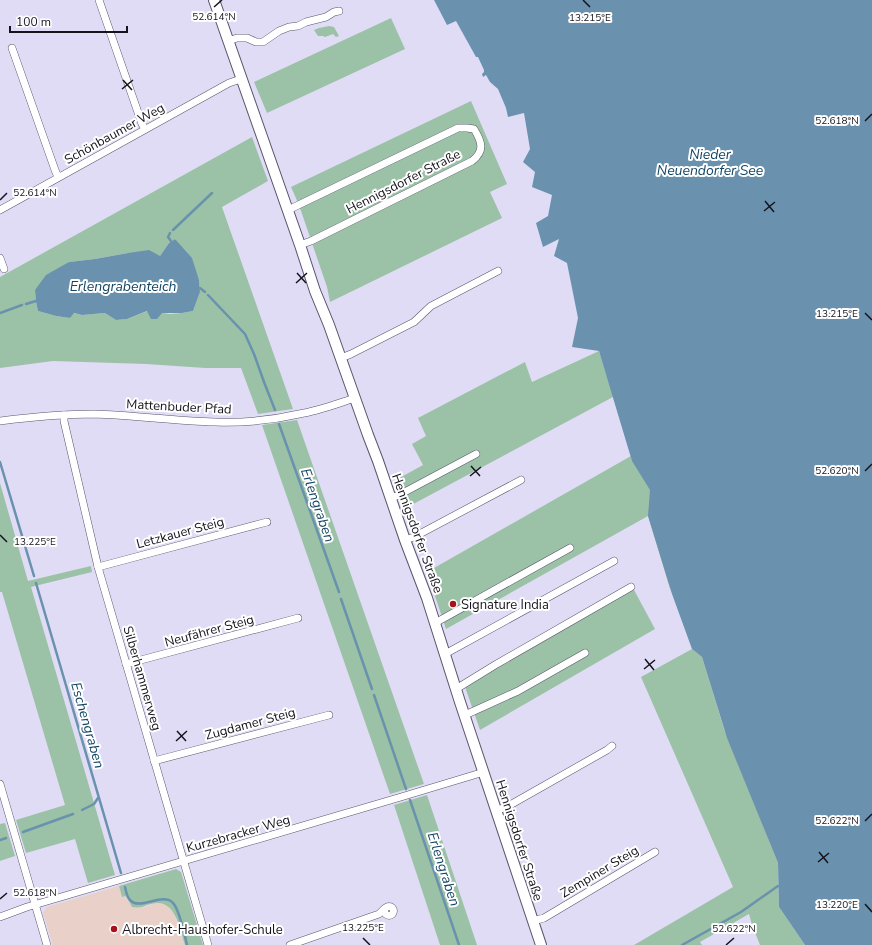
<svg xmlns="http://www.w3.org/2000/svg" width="872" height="945" viewBox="0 0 872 945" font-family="'Nunito Sans',sans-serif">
<rect width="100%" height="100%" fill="#e0dcf6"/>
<!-- education -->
<polygon fill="#e9d0c9" points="119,886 122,897 126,896 129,902 145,907 154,903 162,903 167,905 171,908 174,913 185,945 53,945 43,913 47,907"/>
<!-- green -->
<g fill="#9bc2a6" fill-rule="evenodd">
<polygon points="391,18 405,49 267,113 254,82"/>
<polygon points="329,26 334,27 339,36 336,37 333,34 325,37 323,36 318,36 314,30 319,28"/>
<polygon points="471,101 507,184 490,192 502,218 330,302 327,287 299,205 291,187"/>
<path d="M252,137l16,44 -46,26 71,202 -35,5 -17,-46h-36l-59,-4 -93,-3 -53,7v-91zM175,239l24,41 1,12 -7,19 -11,2 -12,1 -22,-3 -21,8 -11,1 -11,-7 -23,2 -9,-2 -3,5 -14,-2 -18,-5 -2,-9 -1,-12 34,-28 26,-3 33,-6 32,3 9,-13z"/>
<polygon points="599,351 610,386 622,405 630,453 613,397 404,509 394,481 423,465 412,444 426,436 418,418 525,362 532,382"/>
<polygon points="297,420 424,784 390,794 262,425"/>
<polygon points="631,456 632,461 646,458 671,592 648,516 446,629 427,572"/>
<polygon points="0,483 28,581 91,566 92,572 43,584 31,587 115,875 88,883 75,839 26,853 16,820 65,805 2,592 0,592"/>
<polygon points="633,588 655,629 480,730 464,684"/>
<polygon points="692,649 702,657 724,729 778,863 779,907 805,945 760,945 752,925 749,914 700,942 702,945 634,945 733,887 641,677"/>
<polygon points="427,795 477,945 440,945 394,805"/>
<polygon points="5,823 15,856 0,861 0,824"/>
<path d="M176,869l5,3 22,73h-18c-5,-15 -9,-44 -29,-42 -10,1 -13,6 -24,4l-6,-11 -4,1 -3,-11z"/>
</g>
<!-- water -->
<g fill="#6a92ae">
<polygon points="434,0 872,0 872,945 805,945 779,907 778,863 727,738 702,657 692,649 672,594 648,516 650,490 632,461 599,351 572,347 578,318 567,263 554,256 559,239 543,247 536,223 548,216 552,195 532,187 535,172 523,162 530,149 524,113 508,117 506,108 498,89 490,82 486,75 483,77 482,74 484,72 484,70 478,57 476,57 456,21 447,25"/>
<polygon points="175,239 192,258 199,280 200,292 193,311 182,313 162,313 157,319 151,319 147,311 127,319 116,320 105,313 82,315 74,313 70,318 56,316 38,311 36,302 35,290 46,275 69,262 95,259 128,253 149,250 160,256 169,243"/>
</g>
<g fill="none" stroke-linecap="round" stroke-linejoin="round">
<!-- stream -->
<g stroke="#6a92ae" stroke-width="2.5">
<polyline points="173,230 212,193"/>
<polyline points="170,233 168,237 171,241"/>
<polyline points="200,288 205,292"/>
<polyline points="208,295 245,334 254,354 264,382 275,410"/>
<polyline points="26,304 36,301"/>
<polyline points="0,313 22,305"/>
<polyline points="279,424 339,592"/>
<polyline points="0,462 34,576"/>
<polyline points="36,583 121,873"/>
<polyline points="341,599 372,689"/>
<polyline points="374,695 406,789"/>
<polyline points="410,800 459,945"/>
<polyline points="82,810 94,804 98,798"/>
<polyline points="23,832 73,814"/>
<polyline points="0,840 6,838"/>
<path d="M125,887c1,5 2,11 6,14 10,9 32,-9 42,2 6,6 12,33 14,42"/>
<polyline points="682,945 741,912 778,886"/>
</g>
<!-- minor casing -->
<g stroke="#59556b" stroke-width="8">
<g id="minor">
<polyline points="99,0 142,124 145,129"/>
<polyline points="228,41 237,38 247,38 256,42 263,42 279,31 289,27 298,26 306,22 326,17 334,12 339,11"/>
<polyline points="12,48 55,170 58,177"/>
<polyline points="0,210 229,83 241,79"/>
<path d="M288,210l170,-82h9l7,1c8,13 11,22 -2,32l-161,80 -11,4"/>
<polyline points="0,258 4,269"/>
<polyline points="341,358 351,354 414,322 431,306 498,271"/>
<polyline points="64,415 64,421 98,567 208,945"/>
<path d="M0,421c31,-4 62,-7 94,-7 40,1 80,7 121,8 27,1 58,-2 84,-8 19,-3 37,-10 56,-16"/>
<polyline points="391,498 399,495 476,454"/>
<polyline points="405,540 414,537 521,480"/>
<polyline points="98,567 267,522"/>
<polyline points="435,623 570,548"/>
<polyline points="445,654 614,561"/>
<polyline points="126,664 298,618"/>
<polyline points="456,689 495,665 631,587"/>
<polyline points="465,715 518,691 585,653"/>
<polyline points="154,761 329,715"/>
<polyline points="0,784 47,945"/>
<polyline points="496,811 510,805 607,750 612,746"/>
<circle cx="389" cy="911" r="4.5"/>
<polyline points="0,917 27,907 401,797 484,772"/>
<polyline points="533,921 544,918 655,852"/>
<polyline points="290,945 379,914 384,909"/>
</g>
</g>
<!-- secondary casing -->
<g stroke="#59556b" stroke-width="12">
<polyline id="secondary" points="214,0 300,245 315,291 329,325 368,435 378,461 405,540 427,598 460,702 541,945"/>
</g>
<!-- minor -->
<use href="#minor" stroke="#fff" stroke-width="7"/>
<!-- secondary -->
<use href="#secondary" stroke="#fff" stroke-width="10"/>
</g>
<!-- ticks -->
<path fill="none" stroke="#15141c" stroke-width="1.5" d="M583,0l7,7M214,7l8,-7M123,80l9,10M122,89l11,-9M865,121l7,-7M0,200l7,-7M765,201l9,11M764,211l11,-9M297,273l9,10M296,283l11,-10M865,313l7,7M471,466l9,10M865,471l7,-7M470,476l11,-9M0,535l7,7M645,659l9,11M644,669l11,-9M177,731l9,10M176,741l11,-10M865,821l7,-7M819,852l9,11M818,862l11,-9M0,899l7,-6M865,904l7,8M363,938l7,7M726,945l8,-7"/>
<!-- markers -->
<g fill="#a7101c" stroke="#fff" stroke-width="1.5">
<circle cx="453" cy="604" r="4"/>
<circle cx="114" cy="929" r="4"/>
</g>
<g text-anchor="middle" stroke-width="4" stroke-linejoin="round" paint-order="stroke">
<!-- street labels -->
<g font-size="13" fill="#15141c" stroke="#fff">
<text transform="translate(114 133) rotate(-29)" y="5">Schönbaumer Weg</text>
<text transform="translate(403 181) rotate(-27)" y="5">Hennigsdorfer Straße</text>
<text transform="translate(179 406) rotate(3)" y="5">Mattenbuder Pfad</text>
<text transform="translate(180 532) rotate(-15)" y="5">Letzkauer Steig</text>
<text transform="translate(418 533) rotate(70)" y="5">Hennigsdorfer Straße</text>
<text transform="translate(209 630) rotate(-15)" y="5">Neufährer Steig</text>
<text transform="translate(143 678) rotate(74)" y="5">Silberhammerweg</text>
<text transform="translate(250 723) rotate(-15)" y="5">Zugdamer Steig</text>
<text transform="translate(238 833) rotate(-16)" y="5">Kurzebracker Weg</text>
<text transform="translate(520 840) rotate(72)" y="5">Hennigsdorfer Straße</text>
<text transform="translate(599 871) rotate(-31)" y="5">Zempiner Steig</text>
</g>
<!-- poi labels -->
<g font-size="13" fill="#15141c" stroke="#fff" text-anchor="start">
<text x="461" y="609">Signature India</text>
<text x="122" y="934">Albrecht-Haushofer-Schule</text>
</g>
<!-- water labels -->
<g font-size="14" font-style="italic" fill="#144664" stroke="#fff">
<text x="710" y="159">Nieder<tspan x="710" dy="16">Neuendorfer See</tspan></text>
<text x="123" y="291">Erlengrabenteich</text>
<text transform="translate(318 505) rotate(71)" y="5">Erlengraben</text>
<text transform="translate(88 725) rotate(74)" y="5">Eschengraben</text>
<text transform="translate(444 869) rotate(72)" y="5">Erlengraben</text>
</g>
</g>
<g font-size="10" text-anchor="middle" fill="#15141c" stroke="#fff" stroke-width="4" stroke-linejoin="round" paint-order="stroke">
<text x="214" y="20">52.614°N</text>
<text x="590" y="21">13.215°E</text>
<text x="837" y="124">52.618°N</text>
<text x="35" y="196">52.614°N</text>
<text x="837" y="317">13.215°E</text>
<text x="837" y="474">52.620°N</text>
<text x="35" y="545">13.225°E</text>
<text x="837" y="824">52.622°N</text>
<text x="35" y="896">52.618°N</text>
<text x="837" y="908">13.220°E</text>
<text x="363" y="931">13.225°E</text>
<text x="734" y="932">52.622°N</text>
</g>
<!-- scale -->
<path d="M10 26v6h117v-6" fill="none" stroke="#15141c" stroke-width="2"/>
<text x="16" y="26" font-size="12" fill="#15141c" stroke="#ffffff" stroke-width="3" paint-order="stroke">100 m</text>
</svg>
